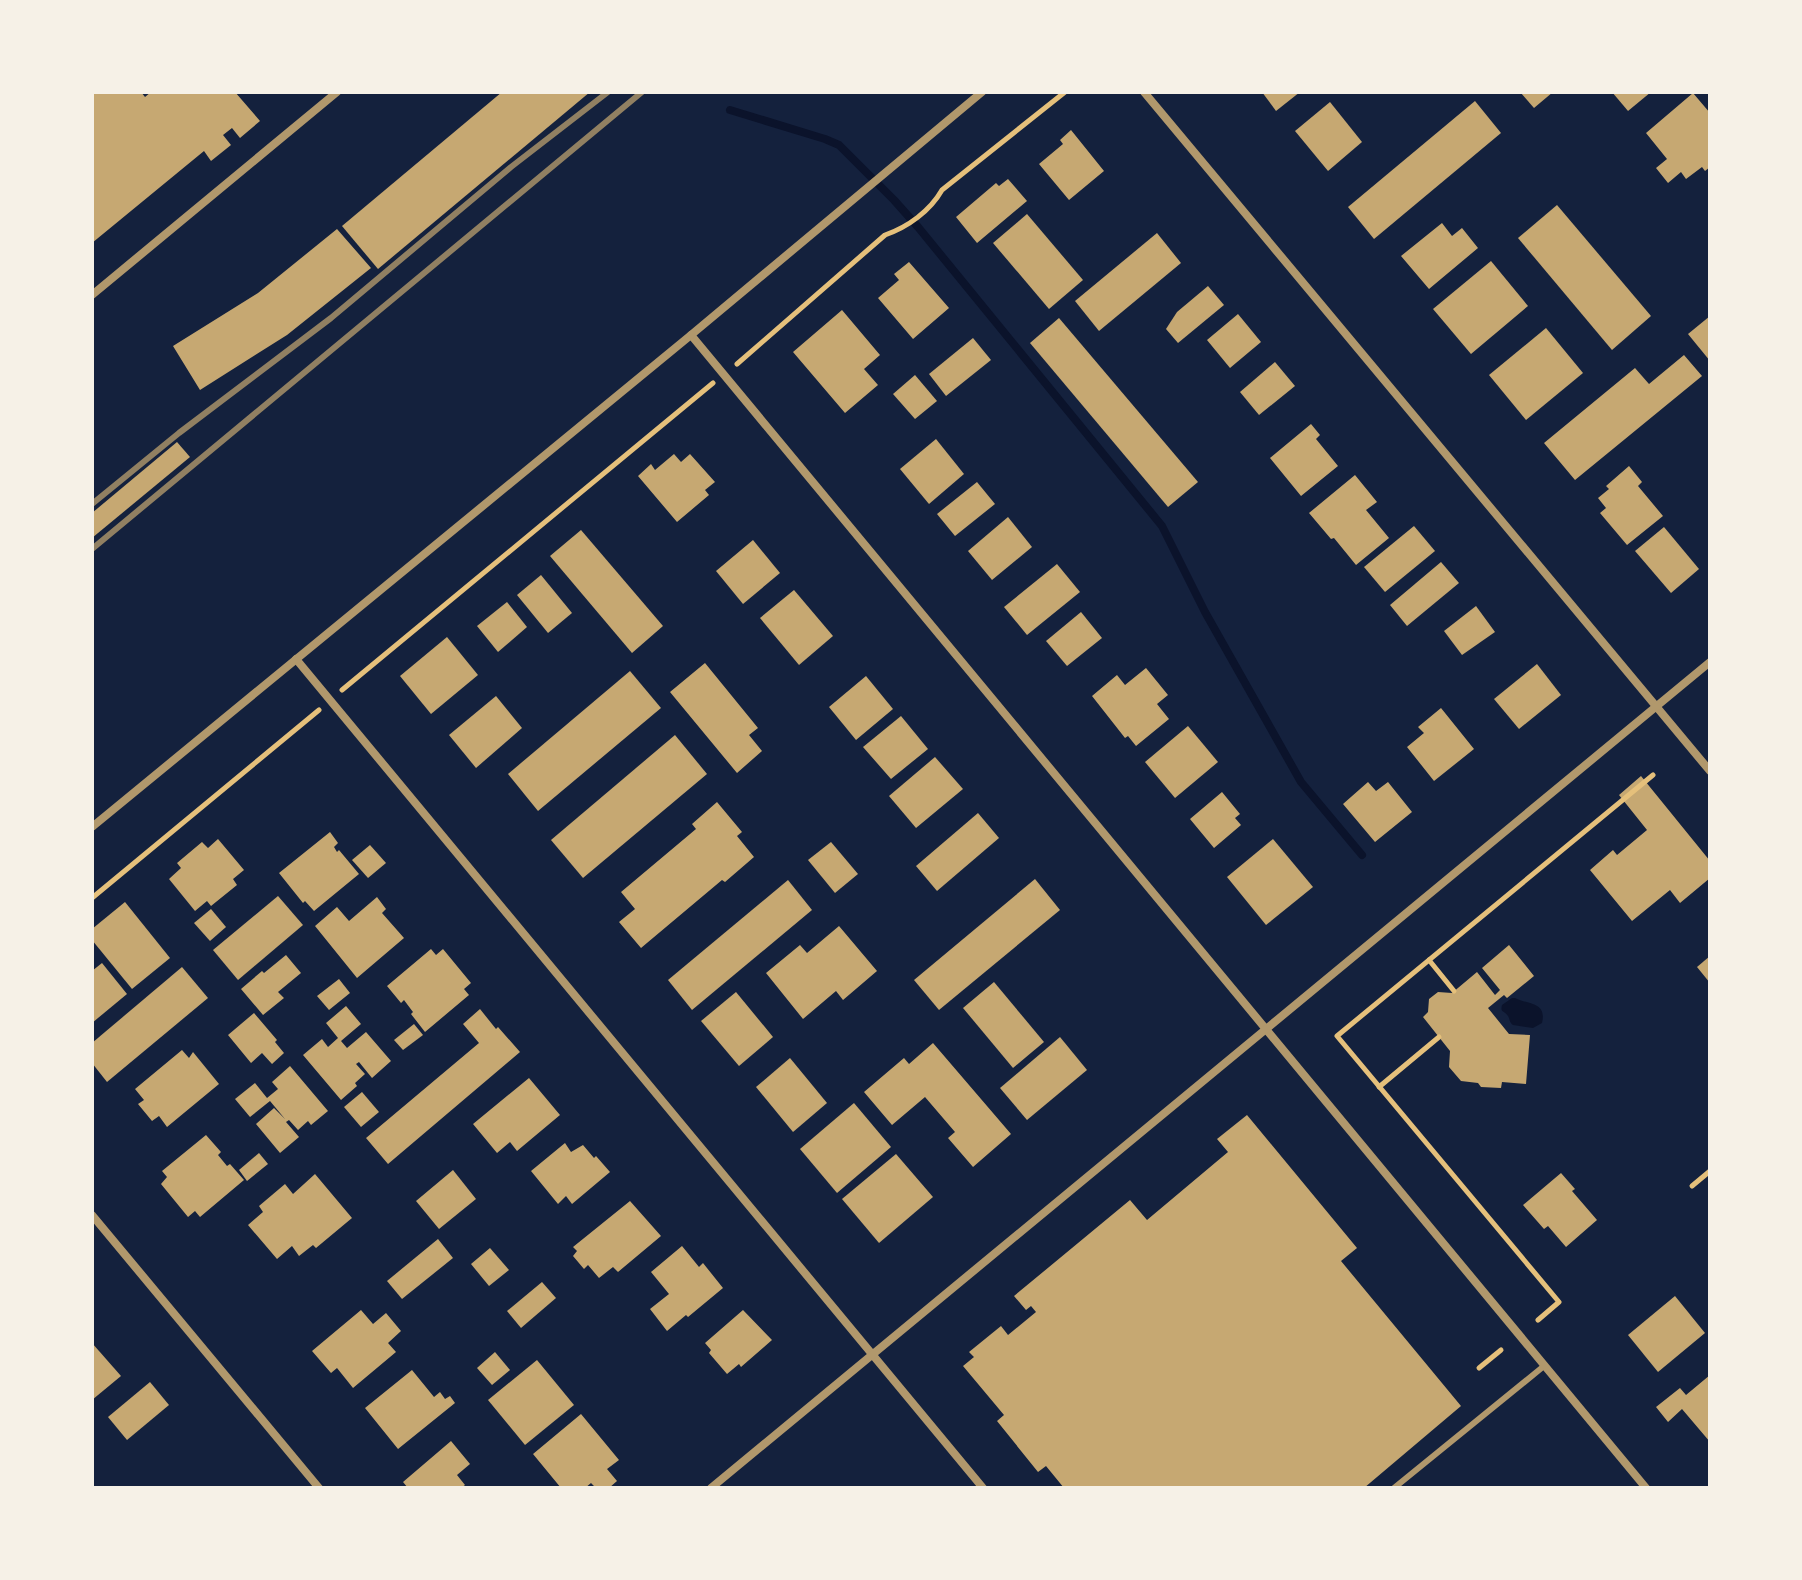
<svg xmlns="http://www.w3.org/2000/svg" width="1802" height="1580" viewBox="0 0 1802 1580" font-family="Ubuntu,sans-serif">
<rect width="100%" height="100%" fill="#14213d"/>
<!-- water -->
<path fill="#0b132b" d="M1512,998h3c14,7 32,4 27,25l-9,5 -20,-3c-4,-3 -3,-6 -5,-9 -4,-6 -8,-3 -6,-11z"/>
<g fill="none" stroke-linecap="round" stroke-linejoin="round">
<!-- stream -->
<polyline stroke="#0b132b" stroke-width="8" points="730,110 825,139 839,145 894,200 918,227 1162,526 1205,612 1301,782 1362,855"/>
</g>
<!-- building -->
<g fill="#c6a872">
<polygon points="92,92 141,92 145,97 151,92 235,92 260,121 240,138 232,128 223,135 231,145 211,161 204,151 92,243"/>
<polygon points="502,92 590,92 378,269 342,226"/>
<polygon points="1262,92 1300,92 1276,111"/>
<polygon points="1520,92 1553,92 1534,108"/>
<polygon points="1612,92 1651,92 1628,111"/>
<polygon points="1693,93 1710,113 1710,167 1705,171 1702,167 1686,179 1681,172 1668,183 1656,168 1667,159 1646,133"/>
<polygon points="1475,101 1501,133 1374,239 1348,207"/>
<polygon points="1330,102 1362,142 1328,171 1295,131"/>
<polygon points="1071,130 1104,171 1069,200 1039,164 1063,144 1060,140"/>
<polygon points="1008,179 1027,201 977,243 956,217 996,183 999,186"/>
<polygon points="1557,205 1651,316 1612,350 1518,238"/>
<polygon points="1027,214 1083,280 1049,309 993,243"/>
<polygon points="1442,223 1452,236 1462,228 1478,248 1429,289 1401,256"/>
<polygon points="337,229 371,268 287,335 200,390 173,346 258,293"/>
<polygon points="1157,233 1181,263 1099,331 1075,301"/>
<polygon points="1491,261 1528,306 1471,354 1433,309"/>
<polygon points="909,262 949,308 913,339 878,298 899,280 894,274"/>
<polygon points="1208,286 1224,305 1178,343 1166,329 1177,312"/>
<polygon points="842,310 880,355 864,369 878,385 845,413 793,352"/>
<polygon points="1238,314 1261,342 1230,368 1207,340"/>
<polygon points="1710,316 1710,361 1688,334"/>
<polygon points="1059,318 1198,482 1168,507 1030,343"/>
<polygon points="1546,328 1583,373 1526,420 1489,375"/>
<polygon points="973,338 991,360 946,396 929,374"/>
<polygon points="1684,355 1702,376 1575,480 1544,443 1635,368 1649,384"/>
<polygon points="1275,362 1295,386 1259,415 1240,392"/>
<polygon points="915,375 937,401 915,419 893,394"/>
<polygon points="1311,424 1320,435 1316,439 1338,466 1301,496 1270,458"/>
<polygon points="936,439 964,474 929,504 900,469"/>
<polygon points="177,442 190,457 92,538 92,513"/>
<polygon points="674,454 681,462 690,454 715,482 705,490 709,495 677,522 638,476 651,464 655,470"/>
<polygon points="1629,466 1642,482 1638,486 1663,516 1627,545 1600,513 1606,508 1598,498 1609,489 1606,486"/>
<polygon points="1355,475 1377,502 1366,510 1389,538 1356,565 1334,538 1331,539 1309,513"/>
<polygon points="977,482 995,504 955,536 937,514"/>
<polygon points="1008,517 1032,547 992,580 968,551"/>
<polygon points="1414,526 1435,551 1385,592 1364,567"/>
<polygon points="1664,527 1699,569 1671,593 1635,551"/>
<polygon points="581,530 663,626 632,653 550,556"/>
<polygon points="753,540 780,573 743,604 716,571"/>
<polygon points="1441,562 1459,583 1407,626 1390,605"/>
<polygon points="1057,564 1080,592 1027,635 1004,607"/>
<polygon points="541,575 572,613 548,633 517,595"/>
<polygon points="794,590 833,636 799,665 760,618"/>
<polygon points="507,602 527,627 498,652 477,626"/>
<polygon points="1476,606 1495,632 1462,655 1444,631"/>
<polygon points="1081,612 1102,638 1067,666 1046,641"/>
<polygon points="447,637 478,675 431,714 400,676"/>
<polygon points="705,663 758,728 749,735 762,751 737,773 670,692"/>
<polygon points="1537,664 1561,695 1519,729 1494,699"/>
<polygon points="1146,668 1168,695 1157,704 1169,719 1136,746 1128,736 1125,738 1092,696 1117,675 1125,685"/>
<polygon points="630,671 661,708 538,811 508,774"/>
<polygon points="866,676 893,709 856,740 829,707"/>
<polygon points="496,696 522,728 476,768 449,735"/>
<polygon points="1441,708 1474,749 1434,781 1407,747 1424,733 1418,727"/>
<polygon points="901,716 928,749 891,779 863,747"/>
<polygon points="1188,726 1218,762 1175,798 1145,762"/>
<polygon points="675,735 707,774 583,878 551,840"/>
<polygon points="935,757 963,789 916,828 889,796"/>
<polygon points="1641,776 1710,861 1710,878 1680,903 1670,890 1632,921 1590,870 1613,850 1617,855 1647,830 1619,795"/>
<polygon points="1368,782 1376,791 1388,782 1412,812 1375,842 1343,804"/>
<polygon points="1222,792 1240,814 1235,818 1241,825 1214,848 1190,819"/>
<polygon points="717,802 742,832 737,836 754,857 725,882 722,880 641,948 619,922 635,909 621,892 696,829 692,824"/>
<polygon points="978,813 999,838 937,891 916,866"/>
<polygon points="330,832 338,843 334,847 337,852 339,850 359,874 314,911 305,901 303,903 279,873"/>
<polygon points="218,839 244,870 233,879 237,885 211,906 207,901 195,911 169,879 181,868 177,863 202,842 208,848"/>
<polygon points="1273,839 1313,887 1266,925 1227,877"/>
<polygon points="831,842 858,874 835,893 808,860"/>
<polygon points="370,845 386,863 368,878 352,860"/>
<polygon points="1035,879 1060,910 939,1010 914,980"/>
<polygon points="788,880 812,910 692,1010 668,980"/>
<polygon points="278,896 303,925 238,980 213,950"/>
<polygon points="377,897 386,909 382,913 404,938 357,978 315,926 337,907 349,921"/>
<polygon points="125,902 170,958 132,989 92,940 92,929"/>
<polygon points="211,909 226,927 210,941 194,923"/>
<polygon points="839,926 877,971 843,1000 836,991 803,1019 766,973 800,945 807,953"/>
<polygon points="1509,945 1534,976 1507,998 1504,995 1488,1008 1509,1034 1530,1035 1526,1084 1502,1082 1501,1088 1481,1087 1478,1083 1461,1081 1449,1067 1450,1051 1423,1017 1428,1012 1429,999 1438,992 1452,993 1477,972 1495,995 1500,990 1482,968"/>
<polygon points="431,949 436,955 443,949 471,983 464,989 469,995 425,1032 411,1014 413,1012 404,1000 401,1003 387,986"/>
<polygon points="286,955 301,973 278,992 284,998 263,1015 241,989 262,971 264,973"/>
<polygon points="1710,956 1710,983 1697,967"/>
<polygon points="102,963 127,994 92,1023 92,971"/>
<polygon points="182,967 208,998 107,1082 92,1063 92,1043"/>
<polygon points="339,979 350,993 329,1010 317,996"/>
<polygon points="994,982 1044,1042 1013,1068 963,1008"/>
<polygon points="736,992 773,1037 739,1066 701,1021"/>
<polygon points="346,1006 361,1024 341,1041 347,1048 366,1032 391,1061 372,1078 359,1062 356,1064 365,1074 355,1083 357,1086 341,1100 303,1055 322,1039 328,1047 338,1038 326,1023"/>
<polygon points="480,1009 496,1029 498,1027 520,1052 388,1164 366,1138 479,1043 463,1024"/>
<polygon points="254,1013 277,1040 275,1042 284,1053 272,1064 262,1053 251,1063 228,1035"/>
<polygon points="414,1024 423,1035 403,1050 394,1040"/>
<polygon points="1060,1037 1087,1070 1027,1120 1000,1088"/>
<polygon points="933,1043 1011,1134 973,1167 948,1138 955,1132 925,1097 892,1125 864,1092 904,1058 909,1064"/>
<polygon points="182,1050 189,1058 193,1052 219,1084 167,1127 159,1116 152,1121 138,1104 144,1100 135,1089"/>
<polygon points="790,1058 827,1103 793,1132 756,1087"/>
<polygon points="290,1066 328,1111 311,1125 308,1121 298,1130 289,1120 286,1122 299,1137 280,1153 256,1124 274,1108 285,1119 270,1101 250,1117 235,1099 255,1083 267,1098 278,1089 272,1082"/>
<polygon points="529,1078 560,1115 517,1151 510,1142 497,1153 473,1124"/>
<polygon points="362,1092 379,1112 361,1127 344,1107"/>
<polygon points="854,1103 891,1147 837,1193 800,1149"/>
<polygon points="1247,1115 1357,1248 1341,1261 1461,1406 1364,1488 1064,1488 1046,1466 1038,1472 997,1421 1004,1415 963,1366 974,1357 969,1352 1001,1326 1008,1335 1036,1312 1031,1306 1026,1310 1014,1296 1130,1200 1147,1220 1228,1152 1217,1139"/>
<polygon points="206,1135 221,1152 218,1155 227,1166 230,1164 244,1180 200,1217 195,1211 188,1217 161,1184 167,1177 162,1171"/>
<polygon points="565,1143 571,1152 583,1145 594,1158 596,1156 610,1172 572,1204 566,1196 558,1204 531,1171"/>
<polygon points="259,1153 268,1164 247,1181 239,1170"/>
<polygon points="896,1154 933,1197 879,1243 842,1199"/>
<polygon points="453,1170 476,1199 439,1229 416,1201"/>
<polygon points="1561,1173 1575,1189 1572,1191 1597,1220 1566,1247 1548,1226 1544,1229 1523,1205"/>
<polygon points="315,1174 352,1218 316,1248 313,1245 299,1256 292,1246 277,1259 248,1225 263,1212 259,1206 285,1184 293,1194"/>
<polygon points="630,1201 661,1236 618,1272 613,1267 599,1278 588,1265 584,1269 573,1256 577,1251 573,1247"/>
<polygon points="438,1239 453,1258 402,1299 387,1281"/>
<polygon points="682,1246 699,1267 703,1263 723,1288 688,1317 686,1315 667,1331 650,1309 669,1294 651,1272"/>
<polygon points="490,1248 509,1270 489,1286 471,1264"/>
<polygon points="542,1282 556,1298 521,1328 507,1311"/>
<polygon points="1675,1296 1705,1333 1658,1372 1628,1335"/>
<polygon points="361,1310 373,1324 386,1313 401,1331 388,1343 396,1352 353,1388 337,1368 331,1373 312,1351"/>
<polygon points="743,1310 772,1340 741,1367 739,1364 727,1374 709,1353 711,1350 705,1343"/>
<polygon points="92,1343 121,1376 92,1400"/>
<polygon points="495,1352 510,1370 492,1385 477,1368"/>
<polygon points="537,1360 574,1405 525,1445 488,1400"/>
<polygon points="412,1370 434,1397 440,1392 445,1399 450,1396 455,1403 398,1449 365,1408"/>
<polygon points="1710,1375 1710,1442 1682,1409 1668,1422 1656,1407 1680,1388 1686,1395"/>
<polygon points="150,1382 169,1405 127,1440 108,1417"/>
<polygon points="581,1414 619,1460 607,1469 617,1481 609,1488 596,1488 591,1483 585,1488 561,1488 533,1454"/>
<polygon points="451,1441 470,1464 457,1475 465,1485 461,1488 408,1488 403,1482"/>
</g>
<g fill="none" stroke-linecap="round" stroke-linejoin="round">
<!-- path -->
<g stroke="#e5c07b" stroke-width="5">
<path d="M737,364l148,-129c23,-8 45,-24 57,-45l123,-98"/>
<polyline points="342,690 713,383"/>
<polyline points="92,898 319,710"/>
<polyline points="1429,960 1454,991"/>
<polyline points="1379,1087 1439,1037"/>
<polyline points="1692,1186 1710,1171"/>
<polyline points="1538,1320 1559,1302 1337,1036 1653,775"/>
<polyline points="1479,1368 1501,1350"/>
</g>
<!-- service -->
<polyline stroke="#b1986c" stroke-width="6" points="1394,1488 1544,1366"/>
<!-- minor -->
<g stroke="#b1986c" stroke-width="8">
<polyline points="1144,92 1710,771"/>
<polyline points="92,295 337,92"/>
<polyline points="691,335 1646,1488"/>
<polyline points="296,659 983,1488"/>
<polyline points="92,827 691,335 982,92"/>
<polyline points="92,1215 319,1488"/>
<polyline points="711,1488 1710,662"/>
</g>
<!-- rail -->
<g stroke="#918062" stroke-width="6">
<polyline points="92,504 179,433 331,318 511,167 608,92"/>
<polyline points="92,549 642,92"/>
</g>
</g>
<!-- border -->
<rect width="1802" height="1580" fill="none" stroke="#f6f1e7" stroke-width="188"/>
</svg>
